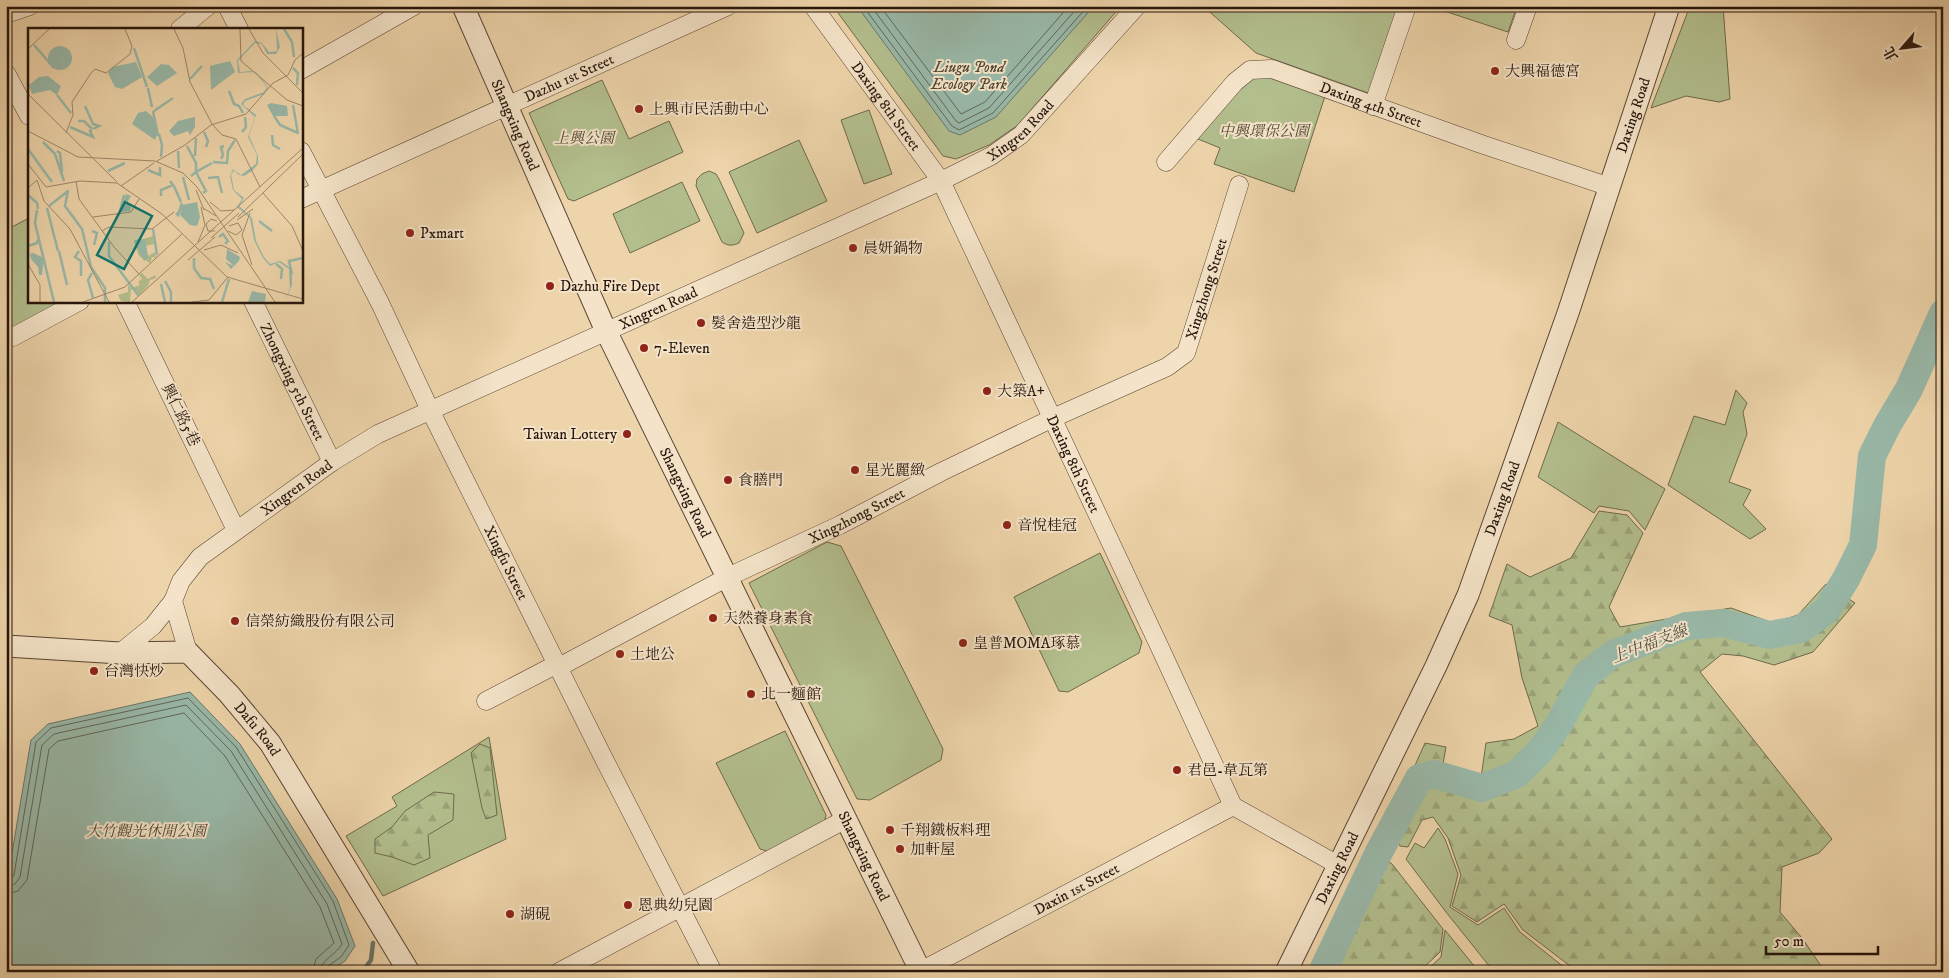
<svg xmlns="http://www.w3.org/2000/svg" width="1949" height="978" viewBox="0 0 1949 978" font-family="'IM FELL DW Pica','Noto Serif TC',serif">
<defs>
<pattern id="forest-firs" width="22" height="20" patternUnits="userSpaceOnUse" patternTransform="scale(1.25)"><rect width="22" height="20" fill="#b3be8d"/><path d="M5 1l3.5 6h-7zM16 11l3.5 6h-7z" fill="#9aa278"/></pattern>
</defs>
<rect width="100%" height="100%" fill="#eed4aa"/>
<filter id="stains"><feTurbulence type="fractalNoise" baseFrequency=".004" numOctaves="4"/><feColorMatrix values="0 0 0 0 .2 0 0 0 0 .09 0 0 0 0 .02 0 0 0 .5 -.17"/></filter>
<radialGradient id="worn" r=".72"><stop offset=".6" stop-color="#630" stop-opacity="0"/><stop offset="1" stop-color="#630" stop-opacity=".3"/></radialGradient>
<!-- green -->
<g fill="#b3be8d" stroke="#6d6a4c">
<polygon points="833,6 1121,6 1018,125 989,145 956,159 943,156"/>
<polygon points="1203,6 1395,6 1399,8 1371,94 1256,53"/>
<polygon points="1429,6 1517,6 1508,32"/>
<polygon points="1690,6 1723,6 1730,99 1719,102 1686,96 1651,108"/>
<polygon points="1259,76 1277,79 1325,96 1294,192 1214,164 1220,148 1198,139 1205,126 1245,81"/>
<polygon points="602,80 629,139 669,121 683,152 574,201 568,199 529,113"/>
<polygon points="869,110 892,174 864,184 841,120"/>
<polygon points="799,140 827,201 757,233 729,172"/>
<path d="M709,171l7,3 3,5 25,54 -5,10c-7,3 -11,3 -17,-1l-26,-56 1,-7 5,-5z"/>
<polygon points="682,182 700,221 630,253 613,214"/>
<polygon points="29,218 29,301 63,301 6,332 6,230"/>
<polygon points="1736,390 1747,403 1743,412 1747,434 1729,482 1751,490 1743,505 1766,529 1750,539 1668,485 1694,416 1725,425"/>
<polygon points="1558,422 1665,489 1645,530 1629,511 1599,506 1594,513 1538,477"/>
<polygon points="827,542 841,546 943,749 941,760 870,800 857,799 749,583"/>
<polygon points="1100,553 1142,642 1139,653 1068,692 1059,691 1014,597"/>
<polygon points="785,731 826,815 824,824 770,852 760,849 716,763"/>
<polygon points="489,737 506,839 383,896 346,836 397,806 392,797"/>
<polygon points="1438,828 1445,839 1458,874 1450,907 1478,925 1504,908 1520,932 1570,972 1494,972 1446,912 1406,859 1415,843 1424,848"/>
<polygon points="1445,930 1479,972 1425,972 1441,957"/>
</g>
<!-- forest -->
<g fill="url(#forest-firs)" stroke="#6d6a4c">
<polygon points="1599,511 1627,515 1643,533 1609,607 1620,627 1731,608 1773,623 1798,615 1826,584 1855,603 1813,652 1774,665 1743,656 1722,654 1700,672 1832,839 1819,853 1782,867 1780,912 1802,938 1821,966 1820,972 1574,972 1570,966 1523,930 1504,904 1477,922 1452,906 1461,875 1448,838 1433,817 1422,820 1408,847 1400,846 1387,828 1425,743 1446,747 1440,781 1479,792 1486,743 1514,739 1538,726 1522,678 1512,625 1489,616 1507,564 1530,577 1571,558"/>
<polygon points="480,744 490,748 497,815 486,819 482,808 471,753"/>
<polygon points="434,792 454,794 453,820 428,835 430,858 414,865 392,857 375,853 375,839 392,827 405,811"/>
<polygon points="1383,857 1392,864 1443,929 1440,952 1419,972 1381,972 1378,970 1375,972 1328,972"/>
</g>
<!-- water -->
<g fill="#99b8a8" stroke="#6b776a">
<polygon points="857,6 1094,6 996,117 960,135 949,131"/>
<polygon points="190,692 240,744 337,899 355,946 345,961 328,972 6,972 6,889 31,740 48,724"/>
</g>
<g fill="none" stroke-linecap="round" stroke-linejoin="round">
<!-- shore -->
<g stroke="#60665a" stroke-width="1">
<polyline points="863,6 952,126 959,130 993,113 1088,6"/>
<polyline points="871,6 956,121 959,123 989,108 1079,6"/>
<polyline points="880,6 961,114 985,102 1069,6"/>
<polyline points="6,880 11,879 14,875 36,742 51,728 188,698 236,747 333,901 349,945 341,957 328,966 326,972"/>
<path d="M6,886l9,-2 5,-7 22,-132 12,-11 132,-29 45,46 96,153 15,40c-6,11 -21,15 -22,28"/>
<polyline points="6,894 18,891 27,880 49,749 58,741 184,713 225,756 320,907 334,943 316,959 312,972"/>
</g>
<!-- stream -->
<polyline stroke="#6b776a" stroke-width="4.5" points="362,972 371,960 373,943"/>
<!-- river -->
<polyline stroke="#99b8a8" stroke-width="28" points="1322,972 1379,852 1419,778 1434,774 1482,788 1517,774 1541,750 1560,722 1586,675 1613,654 1686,626 1723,623 1770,635 1801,629 1826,611 1846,579 1863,545 1872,456 1887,426 1909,389 1943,313"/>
<!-- minor casing -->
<g stroke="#594534" stroke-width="19">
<g id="minor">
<polyline points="227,6 239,29"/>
<path id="s1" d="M813,6l128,175 221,471 71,154 105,59"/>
<polyline points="6,14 30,6"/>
<polyline points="180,29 208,6"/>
<polyline points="1516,40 1528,6"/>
<polyline points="301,70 414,6"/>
<polyline points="6,73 29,116"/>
<polyline points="1373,106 1407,6"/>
<path id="s2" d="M301,151l79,152 50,107 172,345 111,217"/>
<path id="s3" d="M1166,162l69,-80 15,-12 22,-1 209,75 129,43"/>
<path id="s4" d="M301,199l427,-193"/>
<polyline points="125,301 236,530"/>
<path id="s5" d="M253,301l79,161"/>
<polyline points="13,337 80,301"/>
<path id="s6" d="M188,652l-15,-51 8,-20 19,-24 132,-95 46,-28 563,-253 50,-25 30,-21 116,-129"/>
<polyline points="120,653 153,626 173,601"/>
<path id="s7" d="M559,667l169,-90 112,-52 101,-53 112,-54 114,-51 19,-14 53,-168"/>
<polyline points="486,701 557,664"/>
<polyline points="559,972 846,819"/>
<path id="s8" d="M919,972l314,-166"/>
</g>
</g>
<!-- tertiary casing -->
<g stroke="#594534" stroke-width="23">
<g id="tertiary">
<path id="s9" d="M463,6l143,325 315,641"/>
<path id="s10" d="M6,646l114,7 68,-1 41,42 41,49 139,229"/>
<path id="s11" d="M1286,972l150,-306 32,-71 100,-282 101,-307"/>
</g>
</g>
<!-- minor -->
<use href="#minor" stroke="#f4e3c8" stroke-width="18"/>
<!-- tertiary -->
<use href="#tertiary" stroke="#f4e3c8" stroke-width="21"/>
</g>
<!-- markers -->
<g fill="#8f2418" stroke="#f4e3c8" stroke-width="2">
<circle cx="1495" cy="71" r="5"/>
<circle cx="639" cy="109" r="5"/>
<circle cx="410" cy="233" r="5"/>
<circle cx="853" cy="248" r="5"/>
<circle cx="550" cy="286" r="5"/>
<circle cx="701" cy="323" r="5"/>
<circle cx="644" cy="348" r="5"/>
<circle cx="987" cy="391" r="5"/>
<circle cx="627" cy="434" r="5"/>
<circle cx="855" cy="470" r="5"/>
<circle cx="728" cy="480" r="5"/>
<circle cx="1007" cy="525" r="5"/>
<circle cx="713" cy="618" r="5"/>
<circle cx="235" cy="621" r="5"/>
<circle cx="963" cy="643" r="5"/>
<circle cx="620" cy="654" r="5"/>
<circle cx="94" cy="671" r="5"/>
<circle cx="751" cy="694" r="5"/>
<circle cx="1177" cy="770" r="5"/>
<circle cx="890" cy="830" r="5"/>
<circle cx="900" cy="849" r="5"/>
<circle cx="628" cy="905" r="5"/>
<circle cx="510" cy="914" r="5"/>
</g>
<g text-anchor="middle" stroke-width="4" stroke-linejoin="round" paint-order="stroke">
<!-- park labels -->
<g font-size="15" font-style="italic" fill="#514833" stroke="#f4e3c8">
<text x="969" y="72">Liugu Pond<tspan x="969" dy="17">Ecology Park</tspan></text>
<text x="1264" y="136">中興環保公園</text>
<text x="584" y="143">上興公園</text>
<text x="146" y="836">大竹觀光休閒公園</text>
</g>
<!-- poi labels -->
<g font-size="15" fill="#27150c" stroke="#f4e3c8" text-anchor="start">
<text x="1505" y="76">大興福德宮</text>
<text x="649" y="114">上興市民活動中心</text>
<text x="420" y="238">Pxmart</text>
<text x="863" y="253">晨妍鍋物</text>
<text x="560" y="291">Dazhu Fire Dept</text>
<text x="711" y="328">髮舍造型沙龍</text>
<text x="654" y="353">7-Eleven</text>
<text x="997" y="396">大築A+</text>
<text x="617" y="439" text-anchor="end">Taiwan Lottery</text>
<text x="865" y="475">星光麗緻</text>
<text x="738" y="485">食膳門</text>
<text x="1017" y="530">音悅桂冠</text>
<text x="723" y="623">天然養身素食</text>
<text x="245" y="626">信榮紡織股份有限公司</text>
<text x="973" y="648">皇普MOMA琢慕</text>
<text x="630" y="659">土地公</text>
<text x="104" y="676">台灣快炒</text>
<text x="761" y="699">北一麵館</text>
<text x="1187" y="775">君邑-韋瓦第</text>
<text x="900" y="835">千翔鐵板料理</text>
<text x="910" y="854">加軒屋</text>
<text x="638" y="910">恩典幼兒園</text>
<text x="520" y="919">湖硯</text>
</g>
<!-- street labels -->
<g font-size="15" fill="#27150c" stroke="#f4e3c8">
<text dy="5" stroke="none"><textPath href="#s4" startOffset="294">Dazhu 1st Street</textPath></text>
<text dy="5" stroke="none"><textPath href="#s3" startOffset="252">Daxing 4th Street</textPath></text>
<text dy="5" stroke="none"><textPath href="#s1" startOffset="124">Daxing 8th Street</textPath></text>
<text dy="5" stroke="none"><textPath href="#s11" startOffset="926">Daxing Road</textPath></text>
<text dy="5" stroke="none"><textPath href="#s9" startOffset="130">Shangxing Road</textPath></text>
<text dy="5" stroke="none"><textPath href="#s6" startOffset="1034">Xingren Road</textPath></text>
<text dy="5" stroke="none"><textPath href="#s7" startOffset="769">Xingzhong Street</textPath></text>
<text dy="5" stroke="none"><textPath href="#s6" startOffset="629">Xingren Road</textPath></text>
<text dy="5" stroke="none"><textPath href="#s5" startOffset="90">Zhongxing 5th Street</textPath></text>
<text transform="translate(181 415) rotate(64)" y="5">興仁路5巷</text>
<text dy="5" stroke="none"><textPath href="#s1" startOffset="529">Daxing 8th Street</textPath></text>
<text dy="5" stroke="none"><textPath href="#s6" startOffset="224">Xingren Road</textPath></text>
<text dy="5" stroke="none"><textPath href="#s9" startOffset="535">Shangxing Road</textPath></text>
<text dy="5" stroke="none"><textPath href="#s11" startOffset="521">Daxing Road</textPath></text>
<text dy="5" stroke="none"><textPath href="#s7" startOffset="334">Xingzhong Street</textPath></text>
<text dy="5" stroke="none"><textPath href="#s2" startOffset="460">Xingfu Street</textPath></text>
<text dy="5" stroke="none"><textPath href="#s10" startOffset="286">Dafu Road</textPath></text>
<text dy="5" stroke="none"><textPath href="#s9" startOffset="940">Shangxing Road</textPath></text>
<text dy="5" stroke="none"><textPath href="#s11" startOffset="116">Daxing Road</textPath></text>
<text dy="5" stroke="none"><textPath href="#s8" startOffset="178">Daxin 1st Street</textPath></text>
</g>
<!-- water labels -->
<g font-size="16" font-style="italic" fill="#4f4e43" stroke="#f4e3c8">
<text transform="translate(1649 643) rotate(-21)" y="6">上中福支線</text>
</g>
</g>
<!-- overview -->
<g transform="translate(28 28)">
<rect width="275" height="275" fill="#eed4aa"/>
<path d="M125,208l1,8 -8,2 2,10 7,-4 1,6 -4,-1 -2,6 -11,-7 -5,-14zM114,245l6,6 7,-4 1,3 -6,2 -2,6 -11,11v-6l-6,-2 -1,13 -9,-1 -3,-6 10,-3v-7l3,3 9,-3 -2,-3 4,-3 -3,-4z" fill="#b3be8d"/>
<path d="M248,1l4,18 -4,7h-9l-5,-10 -7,-1 -17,18 2,11 10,-1 6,1 12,15 -4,7 -19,7 -2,4 13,10 -7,21 9,20v8l-6,7 -8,5 -5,-1 -5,-5 -3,5 3,15 10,8 -5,8 13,12 4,23 8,16 6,7 10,-3 9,6 3,5v13l-7,17 5,-14 -1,-19 -10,-7 -9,4 -7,-8 -9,-18 -4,-22 -13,-11 5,-8 -9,-9 -3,-14 3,-7 8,6 15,-11 1,-9 -9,-18 7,-20 -14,-13 4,-5 19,-7 3,-5 -12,-15 -17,1 -1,-13 18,-19 7,2 7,9 8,-1zM20 30a12 12 0 1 1 24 0a12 12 0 1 1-24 0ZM202,33l5,11 -24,18 -1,-24zM108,34l6,15 -20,12 -7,-2 -7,-14 4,-6zM133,36l8,1 8,8 -20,13 -10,-9zM20,48l13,10 -4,9 -7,-5 -18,4 -3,-9 10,-8zM243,75l16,3 1,10h-15l-6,-11zM118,83l7,6 4,18 -2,5 -23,-16 6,-11zM167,89v10l-5,8 -2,-4 -14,5 -5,-5 9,-10zM98,166l5,2 -4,7 4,4 -1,4 -9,1zM169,174l3,15 -3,9 -7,-1 -10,-10 2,-10zM117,211l3,18 -4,4 -10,-21zM199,221l13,8 -1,4 -8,8 -6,-7 9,4 -8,-7zM5,225l11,5 -2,17h-3l-1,-8 -7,-8 -1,-5zM224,263l14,3 -1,8h-17z" fill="#99b8a8"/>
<path fill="none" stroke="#99b8a8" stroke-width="2.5" d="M256,1l8,13 2,15M6,17l20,23M106,20l13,39M265,40l5,5 -1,12M162,51l12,-13M120,60l4,19M201,63l5,13 5,2 4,7M29,67l14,18M265,77l5,29M57,78l8,18 6,2 -6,3M125,83l5,25M126,83l19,-13M246,88l6,9 18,8M50,93h6l8,8M42,99l23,10 -3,-6 2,-1M176,104l4,9 -2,6M214,104l4,-5 -1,-10M131,106l3,11 -1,12M244,107l1,10 7,4M15,114l12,12 9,27M159,118l9,17v9l-5,4M0,121l24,33M29,123l3,2 2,19M150,123l1,17M167,128l1,-18M193,131l2,-4 -2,-8 3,-1M185,134l14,1 1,-12 7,-11M120,142l12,5v-8M80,143l17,-8M155,149l6,23M180,150l10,-1 4,16M146,158l7,16M40,162l-3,16 17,23 9,38 14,21v14M175,165l3,-2 -10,-19 16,-9M0,167l9,8 1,6M133,168v-6l12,-5 -3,-4M21,178l19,-15M19,180l11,43M9,182l-2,13 19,79M92,183l4,-16M148,185l2,2 4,-12M231,193l13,10M125,201l4,26M64,203l5,2 -3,12M191,209l4,-3 5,7 -3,3M81,214v14l29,39M0,218l9,-3 2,-6M31,223l8,34M51,223l-4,6 6,4v15M166,230v10l7,10 9,1 4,10M248,236l6,5 -1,10M64,245l-4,7 5,18M264,246l-3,-13 14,-3M137,253l6,11v10M133,256l4,18M194,274l7,-23"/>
<path fill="none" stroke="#9e886b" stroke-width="1" d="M146,1l9,19 7,34 22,42 10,11 14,4 24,48M212,1l1,32 46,39 16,6M221,1l14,24 40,40M0,21l21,-20M0,66l89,88M0,103l50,26 77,4 28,12 14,14 78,115M38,105l7,-18 -1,-13 19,-29 4,-4 11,4 24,-19 2,-8 -7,-17M129,133l28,-16 26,-20 35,-11 27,-31 15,-8 7,-15 8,-7M0,136l18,23 34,-6 37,2 45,31 65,63 76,22M48,153l3,18 35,48 25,27M93,158l33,-23M0,160l9,-8 7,21 26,28 39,73M168,162l8,20M235,165l29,33 11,25M182,174l11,9 13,-1M175,180l13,8M222,185l-8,22 10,30M65,189l38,-5 8,-13M210,189l65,-63M209,192l16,-11M74,203l7,-4 43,2 22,-17M187,203h-7l-2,-7 5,-5 6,2M200,203l8,4 6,-5 -4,-7 -9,3M183,210l28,-25M170,214l7,-17 -4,-18M176,222l17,-5 17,8M160,232l27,-23M0,236l12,21v17M55,274l42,-15 57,-53M104,274l171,-154M164,274l17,-2 19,-23"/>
<path fill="#0f766e" fill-opacity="0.15" stroke="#0f766e" stroke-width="2.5" d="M97,174l27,14 -28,53 -27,-14z"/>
<rect width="275" height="275" fill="none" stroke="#27150c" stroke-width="2.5"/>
</g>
<!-- margin -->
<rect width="1949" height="978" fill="none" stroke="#eed4aa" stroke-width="25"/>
<rect x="8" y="8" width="1934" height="963" fill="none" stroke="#27150c" stroke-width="2.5"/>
<rect x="12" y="12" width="1924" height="953" fill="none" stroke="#27150c"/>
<!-- north arrow -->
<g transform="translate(1902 48) rotate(242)" stroke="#f4e3c8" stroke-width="4" paint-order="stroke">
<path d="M0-4L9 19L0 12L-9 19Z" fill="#27150c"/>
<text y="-8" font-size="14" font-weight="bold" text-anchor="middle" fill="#27150c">北</text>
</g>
<!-- scale -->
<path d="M1766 946v8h112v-8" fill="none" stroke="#27150c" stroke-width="2.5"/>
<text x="1774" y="946" font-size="15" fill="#27150c" stroke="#f4e3c8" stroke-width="4" paint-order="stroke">50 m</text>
<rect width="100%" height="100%" filter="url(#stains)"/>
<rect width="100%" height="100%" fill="url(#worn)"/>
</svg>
